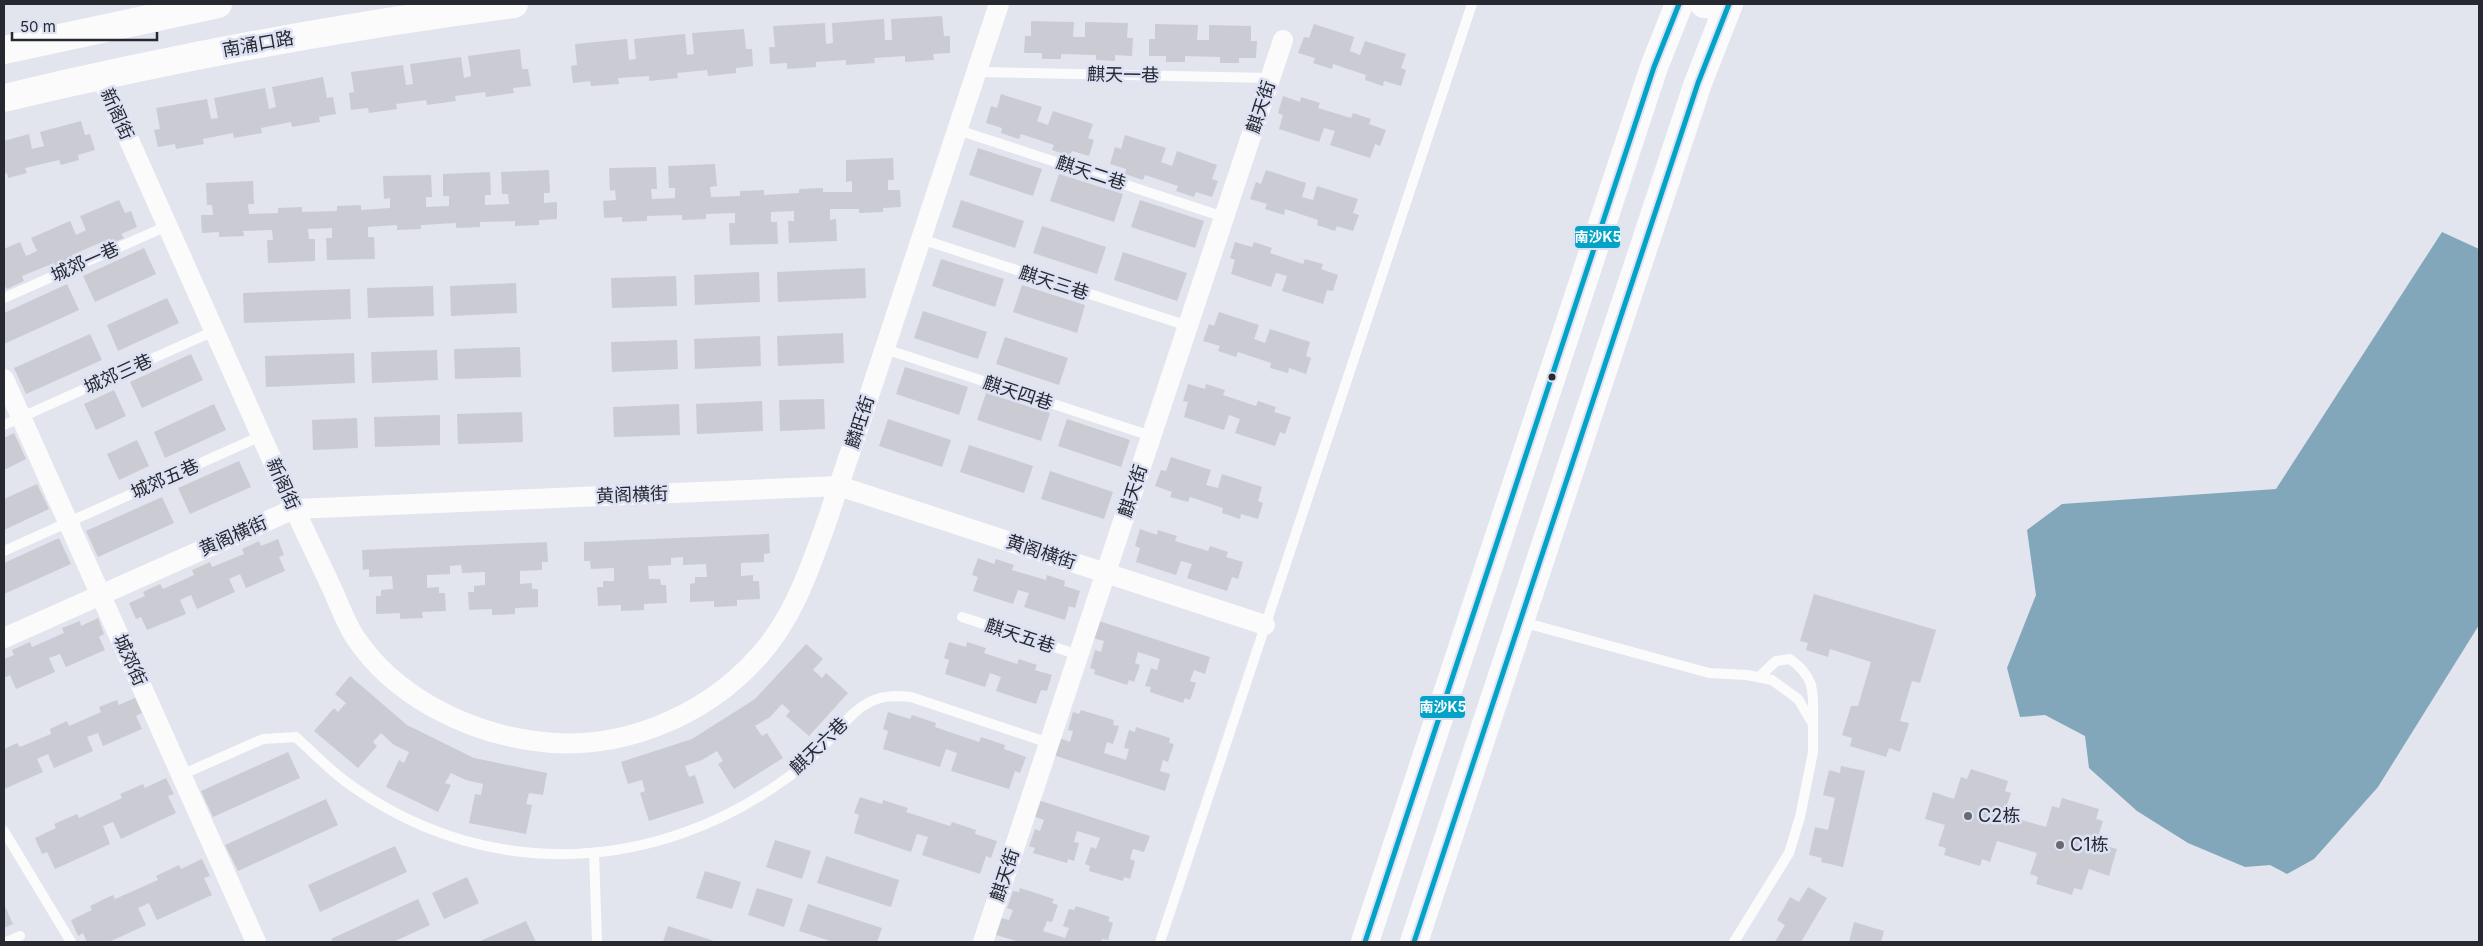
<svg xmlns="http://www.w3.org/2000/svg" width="2483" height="946" viewBox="0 0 2483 946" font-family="Inter,'Noto Sans SC',sans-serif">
<rect width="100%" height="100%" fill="#e2e4ee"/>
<!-- water -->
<polygon fill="#82a7ba" points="2442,232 2479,249 2479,625 2378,787 2314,859 2287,874 2270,865 2245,867 2188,843 2137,811 2089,768 2085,736 2045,715 2020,717 2007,668 2036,595 2027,530 2062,504 2276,489"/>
<!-- building -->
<g fill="#cbcbd4">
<polygon points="942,16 944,36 950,36 950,53 933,54 934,60 905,62 905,56 874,58 875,63 846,65 846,60 816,62 816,67 787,69 787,63 770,64 769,47 775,47 773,26 825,23 826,44 833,43 832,23 884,19 885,40 892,40 891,19"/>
<polygon points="1031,21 1074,22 1073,37 1085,37 1085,22 1128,23 1127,38 1133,38 1132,56 1115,55 1115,61 1096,60 1096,55 1061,54 1061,59 1042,59 1042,53 1024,53 1025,36 1031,36"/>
<polygon points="1155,24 1198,25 1197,40 1209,40 1209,25 1251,26 1251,41 1257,41 1256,58 1239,58 1239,63 1220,63 1220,57 1185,56 1185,62 1166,62 1166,56 1149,56 1149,39 1155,39"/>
<polygon points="1314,24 1354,37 1350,51 1360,55 1365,41 1406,54 1401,68 1406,70 1401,86 1384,81 1383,86 1365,80 1366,75 1333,64 1332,69 1313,63 1315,58 1298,53 1304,37 1309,38"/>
<polygon points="744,29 746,49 752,49 753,66 736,68 736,73 708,76 707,70 677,73 678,78 649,81 649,76 618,78 619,84 591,86 590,81 573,83 571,66 577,65 575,44 627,39 629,60 636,59 634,39 685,34 687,55 694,54 692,33"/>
<polygon points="520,49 522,69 528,69 531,86 513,88 514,93 486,97 485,92 455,96 456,101 427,105 426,100 396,104 397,109 369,113 368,108 351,110 349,93 354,92 351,72 403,65 406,85 413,84 410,64 461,57 464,78 471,76 468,56"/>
<polygon points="323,77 327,98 333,97 336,114 319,117 320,122 292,127 291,122 261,128 262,133 234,138 233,133 203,139 204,144 176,149 175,144 158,147 154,130 160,129 156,108 207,99 211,119 218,118 214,98 265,88 269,109 276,107 272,87"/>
<polygon points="1001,94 1042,107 1037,121 1048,125 1053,111 1093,124 1088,138 1094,140 1089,156 1072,151 1070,156 1052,150 1054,145 1021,134 1019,139 1001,133 1002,128 986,123 991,106 997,108"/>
<polygon points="1283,96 1300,102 1301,97 1320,103 1318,108 1351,118 1353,113 1371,119 1369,124 1386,130 1380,146 1375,144 1370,158 1330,145 1335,131 1324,128 1319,142 1279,129 1283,115 1278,113"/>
<polygon points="81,121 85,135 90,134 95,150 78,155 79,160 61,165 59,160 25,168 27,173 8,178 7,173 4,174 4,141 29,134 32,149 44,146 40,132"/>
<polygon points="1125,135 1166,148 1161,162 1172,166 1177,151 1217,165 1212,179 1218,181 1212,197 1196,192 1194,197 1176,191 1178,186 1145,175 1143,180 1125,174 1126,169 1110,164 1115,147 1121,149"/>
<polygon points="978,148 1042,169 1033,196 969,175"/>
<polygon points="893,158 894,180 888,180 888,190 900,190 901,207 883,208 883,212 859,213 859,209 830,209 830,220 836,219 837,241 789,243 788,221 794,221 794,211 771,212 771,222 777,222 778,244 730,245 729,223 735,223 735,213 706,214 706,219 682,220 682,215 647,216 647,221 622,222 622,217 604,218 603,201 616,200 615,190 610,191 609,168 656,167 657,189 651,189 652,199 675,198 675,188 669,188 668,166 715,164 717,186 710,187 711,197 740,196 740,191 764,190 764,195 799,193 799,189 823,188 823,192 852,192 852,181 846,182 846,160"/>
<polygon points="549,170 550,193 544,193 544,203 557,202 557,219 539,220 539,225 515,226 515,221 480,222 480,227 456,228 456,223 421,225 421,229 397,230 397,225 368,227 368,237 374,237 375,259 327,260 326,238 332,238 332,228 308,229 309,239 315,239 315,261 268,263 267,240 273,240 272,230 243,231 244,236 219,237 219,232 202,233 201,215 213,215 212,205 207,205 206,183 253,181 254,204 248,204 249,214 278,213 278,208 302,207 302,212 337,211 337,206 361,205 361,210 390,208 390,198 384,199 383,176 431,175 432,197 426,197 426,207 449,206 449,196 443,196 443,174 490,172 491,195 485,195 485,205 509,204 508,194 502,194 501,172"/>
<polygon points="1266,170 1306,183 1302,197 1313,200 1317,186 1358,199 1353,213 1359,215 1353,231 1337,226 1335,231 1317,225 1318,220 1285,209 1284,215 1265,209 1267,204 1250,199 1256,182 1261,184"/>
<polygon points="1059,174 1123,194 1114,222 1050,201"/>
<polygon points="119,200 125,213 131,211 137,227 121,234 124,238 106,246 104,241 72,255 74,260 56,268 54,263 22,276 24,281 7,289 4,285 4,249 20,242 26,256 37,251 31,238 70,221 76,235 86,230 80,216"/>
<polygon points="961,200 1024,221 1015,248 952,227"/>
<polygon points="1140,200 1204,221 1195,248 1131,227"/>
<polygon points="1042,226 1106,247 1097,274 1033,253"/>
<polygon points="1235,242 1252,247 1254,242 1272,248 1270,253 1303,264 1305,259 1323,264 1321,269 1338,275 1333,291 1327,290 1323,304 1282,291 1287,276 1276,273 1271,287 1231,274 1235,260 1230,258"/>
<polygon points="144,248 156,274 95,302 83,276"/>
<polygon points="1123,252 1187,273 1177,301 1114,280"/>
<polygon points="941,259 1004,279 995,307 932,286"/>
<polygon points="865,268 866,298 778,302 777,272"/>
<polygon points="759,272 760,302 695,305 694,275"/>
<polygon points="676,276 677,306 612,308 611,278"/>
<polygon points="516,283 517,313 451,316 450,286"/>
<polygon points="67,284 79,310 4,344 4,313"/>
<polygon points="1022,285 1085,305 1077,333 1013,312"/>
<polygon points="433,286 434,316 368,318 367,288"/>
<polygon points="350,289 351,319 244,323 243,293"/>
<polygon points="167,298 179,323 118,351 107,325"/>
<polygon points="923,311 987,332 978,359 914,338"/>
<polygon points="1219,312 1259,325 1254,339 1265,343 1270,329 1310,342 1306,356 1311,358 1306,374 1289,368 1288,373 1270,368 1271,363 1238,352 1236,357 1218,351 1220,346 1203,341 1209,324 1214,326"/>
<polygon points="843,333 844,363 778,366 777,336"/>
<polygon points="90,334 102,360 26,394 14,368"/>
<polygon points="760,336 761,366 695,369 694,339"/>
<polygon points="1005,337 1068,358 1059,385 996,364"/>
<polygon points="677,340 678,369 612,372 611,342"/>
<polygon points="520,347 521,377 455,379 454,349"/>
<polygon points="437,350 438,380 372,383 371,352"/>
<polygon points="354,353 355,383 266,387 265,356"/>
<polygon points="191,354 203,380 142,408 130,382"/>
<polygon points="905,367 968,387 959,415 896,394"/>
<polygon points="1188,384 1205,389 1206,384 1225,390 1223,395 1256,406 1258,401 1276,407 1274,412 1291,417 1285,434 1280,432 1275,446 1235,433 1240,419 1229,415 1224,430 1184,417 1188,402 1183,401"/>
<polygon points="114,390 126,416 96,430 84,404"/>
<polygon points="986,393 1050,413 1041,441 977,420"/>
<polygon points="824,399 825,429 780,431 779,400"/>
<polygon points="762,401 763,431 697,434 696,404"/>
<polygon points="214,404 226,430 165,458 154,432"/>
<polygon points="679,404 680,435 614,437 613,407"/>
<polygon points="522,412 523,442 458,444 457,414"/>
<polygon points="440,415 440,445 375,447 374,417"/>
<polygon points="357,418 358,448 313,450 312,420"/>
<polygon points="888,419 951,440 942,467 879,446"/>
<polygon points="1067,419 1130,440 1121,467 1058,446"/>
<polygon points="14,433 26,459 4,470 4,438"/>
<polygon points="137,440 149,466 119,480 107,454"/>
<polygon points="969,445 1033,466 1024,493 960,472"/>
<polygon points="1171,457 1211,470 1206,485 1218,488 1222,474 1262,487 1258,501 1263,503 1258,519 1241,514 1240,519 1222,513 1223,508 1190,497 1188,502 1170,497 1172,492 1155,486 1161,470 1166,471"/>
<polygon points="239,461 251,487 190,514 178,488"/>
<polygon points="1050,471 1113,492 1104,519 1041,499"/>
<polygon points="37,484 49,509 4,530 4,499"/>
<polygon points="162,497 174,523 98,557 86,531"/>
<polygon points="1140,529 1157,535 1158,530 1177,536 1175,541 1208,551 1210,546 1228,552 1226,557 1243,562 1238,579 1232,577 1227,591 1187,578 1192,564 1181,561 1176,575 1136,562 1140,548 1135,546"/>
<polygon points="769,534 770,553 764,554 764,562 741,563 741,576 753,575 753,581 759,581 760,599 737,600 737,606 714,607 714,601 690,602 690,584 695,583 695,577 707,577 706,564 683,565 683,557 671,558 671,565 648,566 649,579 660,579 661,585 666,585 667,603 644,604 644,610 621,611 621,605 598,606 597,587 603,587 603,581 614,581 614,568 591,569 590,561 584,561 584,542"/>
<polygon points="59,538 71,564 4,594 4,563"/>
<polygon points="278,539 284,555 279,557 285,571 246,588 240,574 229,579 235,592 197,609 191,595 180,600 186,614 147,630 141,617 136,619 129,603 145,596 143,592 160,584 163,589 194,575 192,570 210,562 212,567 244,554 242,549 259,541 261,546"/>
<polygon points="547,542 548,562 542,562 542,570 520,571 520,584 532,583 532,589 538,589 538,607 515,608 515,614 492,615 492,609 469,610 468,592 474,592 474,586 485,585 485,572 462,573 461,565 450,566 450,574 427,575 427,588 439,587 439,593 445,593 446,611 422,612 423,618 400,619 400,613 376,614 376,596 381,596 381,590 393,589 392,576 369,577 369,569 363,570 362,550"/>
<polygon points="978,558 994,564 996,559 1014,565 1012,570 1046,580 1047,575 1065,581 1064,586 1080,591 1075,608 1069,606 1065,620 1024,607 1029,593 1018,590 1013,604 973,591 978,577 972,575"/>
<polygon points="1814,594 1936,630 1920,683 1912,681 1900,721 1909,723 1900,752 1889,748 1886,757 1850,746 1852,738 1842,735 1851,706 1858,706 1871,662 1830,649 1828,657 1806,650 1808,643 1800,641"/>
<polygon points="98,618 104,634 99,637 105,650 66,667 60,654 49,658 55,672 16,689 10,675 4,678 4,659 14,655 12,650 30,642 32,647 64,633 62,628 80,621 81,626"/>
<polygon points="1099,621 1210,657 1205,674 1194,670 1190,681 1196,683 1190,700 1185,698 1183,703 1150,692 1151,687 1145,686 1151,668 1157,670 1160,659 1138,652 1135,663 1140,665 1134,682 1129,680 1127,685 1094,674 1095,670 1090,668 1095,650 1101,652 1104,641 1093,638"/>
<polygon points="949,642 966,647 967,642 986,648 984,653 1017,664 1019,659 1037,665 1035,670 1052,675 1047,691 1041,690 1036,704 996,691 1001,677 990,673 985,687 945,674 949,660 944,658"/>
<polygon points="806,644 823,659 813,670 822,678 826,673 848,693 809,736 786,716 790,711 782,704 770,717 755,726 762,736 767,733 783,758 734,789 718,764 723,761 717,751 702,760 685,766 689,777 695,775 704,803 649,821 640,793 645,791 642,780 628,784 621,762 692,739 755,699"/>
<polygon points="350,676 407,725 474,758 547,773 543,795 529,793 526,804 532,805 526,834 469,823 475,794 481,795 483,784 466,780 451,773 445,783 451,785 438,812 386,787 399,760 404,763 409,752 394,745 381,733 373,742 377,746 358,768 314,731 334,708 338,712 346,703 335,694"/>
<polygon points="135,698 142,713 136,716 142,729 103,746 98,733 87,737 93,751 54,768 48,754 37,759 43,772 4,789 4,749 17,743 20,747 51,734 50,729 67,721 69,726 101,712 99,707 117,700 119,705"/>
<polygon points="1081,710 1114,720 1113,725 1119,726 1113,744 1107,742 1104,753 1126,760 1129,749 1124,748 1129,730 1135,732 1136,727 1170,738 1169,743 1174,744 1168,762 1163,760 1160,771 1170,774 1165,791 1053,755 1059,738 1070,742 1073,731 1068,730 1073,712 1079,714"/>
<polygon points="888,712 910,719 912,715 936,723 935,727 979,742 981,737 1005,745 1004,749 1026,757 1020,773 1015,771 1009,789 951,771 957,753 946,749 940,767 883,749 888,731 883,729"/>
<polygon points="288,752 300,778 213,817 201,791"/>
<polygon points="1841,766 1865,771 1843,867 1821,862 1822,858 1809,855 1815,827 1828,830 1835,798 1823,795 1829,770 1840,773"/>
<polygon points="1971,769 2008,781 2005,791 2011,793 2004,814 2025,821 2046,827 2052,806 2059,808 2062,798 2099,809 2096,819 2103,821 2096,843 2117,849 2109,876 2089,869 2082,890 2074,888 2072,895 2036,884 2038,877 2030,874 2037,853 1997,841 1990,862 1982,859 1980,866 1944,855 1946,848 1938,846 1945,825 1925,819 1933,792 1954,799 1961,777 1967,779"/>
<polygon points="166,778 174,794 168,796 176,813 121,839 113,822 103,826 110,844 55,869 47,852 42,854 35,838 56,828 54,824 77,814 79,818 122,798 120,794 143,784 145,788"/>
<polygon points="860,797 882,804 883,800 908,808 906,812 950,826 952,822 976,830 975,834 997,841 991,858 986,856 980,874 922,855 928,837 917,834 911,852 854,833 859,815 854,813"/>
<polygon points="326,799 338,825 238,871 225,845"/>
<polygon points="1038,800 1150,836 1144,852 1133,849 1130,859 1135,861 1130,879 1124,877 1123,881 1089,871 1090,866 1085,864 1091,847 1096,849 1100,838 1077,831 1074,842 1079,843 1074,861 1068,859 1067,863 1033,853 1035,848 1029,846 1035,829 1040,831 1044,820 1033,816"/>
<polygon points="775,840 811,851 802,879 766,867"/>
<polygon points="395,846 407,872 320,912 308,885"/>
<polygon points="826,856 899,880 891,907 817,883"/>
<polygon points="202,859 210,876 204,878 212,895 157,920 149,903 138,908 146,925 109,942 87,942 83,933 78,936 71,920 92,910 90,906 113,895 115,899 158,880 156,876 179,865 181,869"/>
<polygon points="705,871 741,882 732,909 696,898"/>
<polygon points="467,877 479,903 444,919 432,893"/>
<polygon points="1808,887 1827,898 1801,942 1775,942 1785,925 1777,920 1790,897 1799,902"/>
<polygon points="757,888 793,899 784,927 748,915"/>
<polygon points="1020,888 1054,899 1052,903 1058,905 1052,922 1047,921 1043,931 1065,938 1069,928 1063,926 1069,909 1074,910 1076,906 1110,917 1108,921 1113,923 1108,940 1102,939 1101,942 1020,942 993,934 998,917 1009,920 1013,910 1007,908 1013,891 1019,892"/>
<polygon points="418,899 430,925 393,942 333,942 331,939"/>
<polygon points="4,904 13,924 4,928"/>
<polygon points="808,904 882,928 877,942 833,942 799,931"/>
<polygon points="526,921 536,942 478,942"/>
<polygon points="1854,922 1884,931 1881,942 1849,942"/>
<polygon points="668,926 717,942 663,942"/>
</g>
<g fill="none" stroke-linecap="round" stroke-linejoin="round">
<!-- lane -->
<g stroke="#fbfbfc" stroke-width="10">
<polyline points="977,72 1270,78"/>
<polyline points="958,130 1224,217"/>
<polyline points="921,239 1188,326"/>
<polyline points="4,298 167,226"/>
<polyline points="885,349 1151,436"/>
<polyline points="4,425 214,331"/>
<polyline points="4,551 261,436"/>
<polyline points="962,617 1079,655"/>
<polyline points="1522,622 1709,673 1747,675 1772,680 1798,699 1813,724 1813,752 1800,817 1789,853 1734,942"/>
<path d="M1759,677l17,-16 14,-2c27,20 23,34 23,65"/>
<path d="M181,775l82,-36 33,-2c20,19 40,39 63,54 135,91 298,81 428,-13 12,-8 24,-19 34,-30 18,-17 32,-41 56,-49 11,-4 23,-3 34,-2l138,46"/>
<polyline points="4,831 71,942"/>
<polyline points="594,853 597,942"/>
<polyline points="6,942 20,936"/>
<polyline points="1160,942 1472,4"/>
</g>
<!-- street -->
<g stroke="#fbfbfc" stroke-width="20">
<path d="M100,75c54,123 109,245 164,367 21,47 42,92 64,138 9,18 16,40 27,57 39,59 111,95 180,104 82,12 169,-23 224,-85 35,-39 51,-88 68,-135 13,-40 27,-79 40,-119 44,-132 88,-265 132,-398"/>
<polyline points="4,379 256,942"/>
<polyline points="4,638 294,509 839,486 1265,625"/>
<polyline points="983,942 1283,40"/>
</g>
<!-- secondary -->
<g stroke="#fbfbfc" stroke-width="28">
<polyline points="1704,4 1728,6"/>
<polyline points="4,50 218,4"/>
<path d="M4,98c168,-40 338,-72 510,-94"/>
</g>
<!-- primary -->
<g stroke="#fbfbfc" stroke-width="28">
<polyline points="1365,942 1654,67 1679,4"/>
<polyline points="1414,942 1698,83 1729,4"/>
</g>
<!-- bus-1 casing -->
<g stroke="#dce1f4" stroke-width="9">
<g id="bus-1">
<polyline points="1365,942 1654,67 1679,4"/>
<polyline points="1414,942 1698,83 1729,4"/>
</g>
</g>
<!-- bus-1 -->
<use href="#bus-1" stroke="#02a3c6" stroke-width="5"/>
</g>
<!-- markers -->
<circle fill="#272930" stroke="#dce1f4" stroke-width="2" cx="1552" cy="377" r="4.5"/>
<g fill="#686a72" stroke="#dce1f4" stroke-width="2">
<circle cx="1968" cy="816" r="5"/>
<circle cx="2060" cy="845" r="5"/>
</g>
<g text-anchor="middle" stroke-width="5" stroke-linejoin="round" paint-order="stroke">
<!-- street labels -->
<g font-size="18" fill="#272930" stroke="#dce1f4">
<text transform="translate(258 44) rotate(-10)" y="6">南涌口路</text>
<text transform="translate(1123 75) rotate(1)" y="6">麒天一巷</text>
<text transform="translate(1261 107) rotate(-72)" y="6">麒天街</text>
<text transform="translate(117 114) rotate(66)" y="6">新阁街</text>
<text transform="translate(1091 173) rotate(18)" y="6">麒天二巷</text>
<text transform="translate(85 262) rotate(-24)" y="6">城郊一巷</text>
<text transform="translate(1054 283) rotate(18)" y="6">麒天三巷</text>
<text transform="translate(118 374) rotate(-24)" y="6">城郊三巷</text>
<text transform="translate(1018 393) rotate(18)" y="6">麒天四巷</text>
<text transform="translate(860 422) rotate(-72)" y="6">麟旺街</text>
<text transform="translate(165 479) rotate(-24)" y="6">城郊五巷</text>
<text transform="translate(283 484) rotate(66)" y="6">新阁街</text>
<text transform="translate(1133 491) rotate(-72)" y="6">麒天街</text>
<text transform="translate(632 495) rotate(-2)" y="6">黄阁横街</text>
<text transform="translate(233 536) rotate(-24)" y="6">黄阁横街</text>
<text transform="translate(1041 552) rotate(18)" y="6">黄阁横街</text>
<text transform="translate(1020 636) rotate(18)" y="6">麒天五巷</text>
<text transform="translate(130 660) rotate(66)" y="6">城郊街</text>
<text transform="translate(819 746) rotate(-44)" y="6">麒天六巷</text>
<text transform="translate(1005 875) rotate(-72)" y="6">麒天街</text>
</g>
<!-- poi labels -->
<g font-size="18" fill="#272930" stroke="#dce1f4" text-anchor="start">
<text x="1978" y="822">C2栋</text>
<text x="2070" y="851">C1栋</text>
</g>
</g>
<g stroke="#dce1f4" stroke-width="2">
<rect x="1574" y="225" width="47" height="24" rx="5" fill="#02a3c6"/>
<rect x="1419" y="695" width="47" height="24" rx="5" fill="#02a3c6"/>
</g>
<g font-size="14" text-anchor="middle" font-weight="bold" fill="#fff">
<text x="1598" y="242">南沙K5</text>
<text x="1443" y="712">南沙K5</text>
</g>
<!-- border -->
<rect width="2483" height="946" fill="none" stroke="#272930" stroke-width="10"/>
<!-- scale -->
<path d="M12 32v8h145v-8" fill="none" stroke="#272930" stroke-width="2.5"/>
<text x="20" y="32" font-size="15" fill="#272930" stroke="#dce1f4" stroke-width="4" paint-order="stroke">50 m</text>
</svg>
